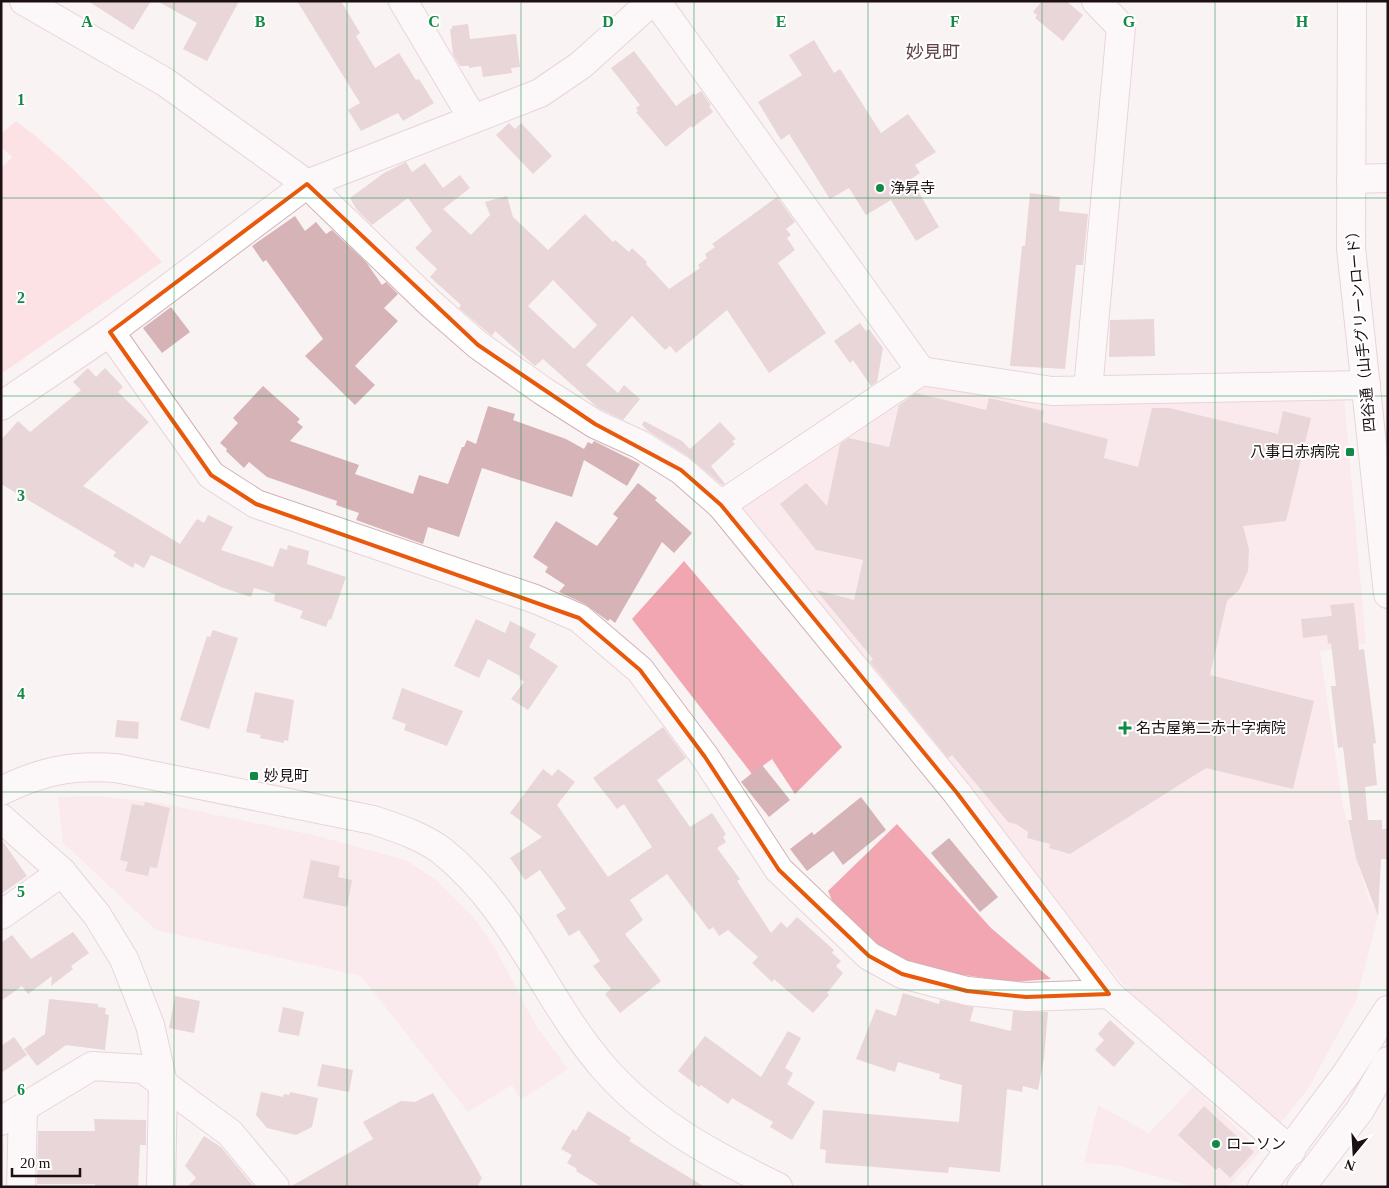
<svg xmlns="http://www.w3.org/2000/svg" width="1389" height="1188" viewBox="0 0 1389 1188" font-family="'Times New Roman','Noto Sans JP',serif">
<rect width="100%" height="100%" fill="#faf3f4"/>
<!-- built -->
<g fill="#fce1e4">
<polygon points="917,380 1344,396 1366,643 1320,651 1343,807 1369,901 1379,912 1356,1001 1308,1089 1275,1130 1126,988 740,511"/>
<polygon points="97,796 159,803 318,836 406,860 436,880 474,918 495,948 537,1027 568,1069 521,1100 512,1085 468,1112 361,976 156,930 63,843 58,797"/>
<polygon points="1193,1087 1261,1151 1228,1187 1194,1187 1116,1165 1084,1163 1098,1105 1149,1133"/>
</g>
<!-- green -->
<path fill="#ffcdd3" d="M16,121c56,42 98,89 146,141l-161,112v-206l11,-11 -11,-10v-13z"/>
<!-- forest -->
<g fill="#f1a6b1">
<polygon points="684,561 842,747 795,794 772,759 752,774 632,619"/>
<polygon points="897,824 991,928 1051,979 1012,982 924,969 892,957 854,929 834,905 828,891"/>
</g>
<!-- building -->
<g fill="#d5b3b7" fill-rule="evenodd">
<polygon points="88,1 151,1 133,30"/>
<polygon points="157,1 239,1 207,61 183,49 197,23"/>
<polygon points="297,1 341,1 360,33 356,36 375,68 399,53 416,80 419,79 434,103 403,121 398,113 361,131 348,110 360,103"/>
<polygon points="1042,1 1066,1 1083,15 1063,41 1035,18 1037,15 1033,12"/>
<polygon points="468,24 470,39 516,34 520,67 511,68 512,73 483,77 481,66 469,68 469,66 460,66 453,55 450,29 452,29 452,26"/>
<polygon points="814,40 834,73 840,69 881,133 908,114 936,152 915,165 920,173 911,179 939,227 916,241 891,200 866,215 849,188 830,199 789,134 781,140 758,102 802,75 789,55"/>
<polygon points="634,51 676,106 694,93 695,95 701,91 711,105 709,106 713,112 692,128 691,126 666,147 636,112 638,111 636,108 640,105 611,68"/>
<polygon points="509,123 515,129 521,123 552,156 533,174 496,135"/>
<path d="M406,162l6,10 13,-9 18,25 17,-13 10,13 -27,21 28,26 19,-20 -5,-13 22,-6 6,21 35,33 37,-36 28,28 2,-2 14,12 3,-4 15,14 -1,2 23,25 31,-21 -2,-3 9,-7 -2,-4 10,-7 -3,-3 65,-47 18,25 -9,7 5,6 -4,3 8,12 -17,13 48,70 -57,40 -42,-63 -51,43 -6,-7 -5,4 -33,-34 -46,49 32,28 6,-8 16,14 -17,21 -25,-12 -55,-49 -8,7 -40,-35 -3,5 -33,-28 2,-3 -31,-28 7,-8 -22,-21 17,-17 -24,-33 -36,27 -15,-15 -7,-12 34,-25zM553,280l44,45 -23,24 -46,-43z"/>
<polygon points="1030,193 1060,197 1059,211 1088,214 1083,265 1076,265 1065,369 1010,366 1022,246 1025,246"/>
<polygon points="295,216 305,231 316,222 326,234 332,230 366,262 382,285 386,282 398,294 384,308 398,321 355,366 375,385 355,405 305,356 323,339 266,260 263,262 252,246"/>
<polygon points="171,307 190,332 162,353 143,328"/>
<polygon points="1154,319 1155,356 1109,357 1110,320"/>
<polygon points="860,323 866,331 869,329 883,348 877,382 871,386 853,360 850,363 834,341"/>
<polygon points="88,368 96,377 105,368 123,387 118,392 149,422 83,486 180,544 197,519 204,523 208,515 233,527 221,550 273,567 280,548 287,550 288,545 309,551 307,564 346,577 331,620 329,619 326,627 300,618 303,611 274,601 275,594 254,588 251,597 221,587 151,555 144,568 135,563 133,568 113,556 116,552 1,484 1,440 18,421 30,432 81,390 73,382"/>
<polygon points="263,386 300,419 297,422 303,427 290,441 359,465 355,474 413,494 419,475 448,484 462,447 464,447 467,440 476,444 488,406 515,414 513,420 566,439 584,449 588,442 592,444 594,441 640,464 627,486 584,460 572,497 482,468 459,537 428,527 423,544 356,520 359,513 336,505 337,501 267,477 249,462 244,468 226,451 227,449 220,443 238,423 233,418"/>
<polygon points="916,393 986,410 989,398 1044,411 1042,422 1108,439 1104,458 1138,467 1152,408 1169,408 1278,434 1283,411 1311,418 1286,521 1243,526 1249,549 1248,571 1239,590 1227,601 1210,675 1314,701 1293,789 1206,768 1070,854 1049,848 1050,844 1027,838 1028,832 1016,824 1008,822 952,755 948,758 870,662 873,659 816,590 854,600 863,560 816,550 780,504 806,483 827,506 840,444 849,438 889,447 899,405"/>
<polygon points="644,421 682,441 690,449 720,422 736,439 732,441 735,444 711,466 725,484 722,485 689,457 648,431 642,425"/>
<polygon points="638,483 657,498 655,500 692,533 674,553 662,542 615,623 610,619 608,621 585,604 559,592 565,585 545,572 548,567 533,557 556,521 597,546 618,518 613,514"/>
<polygon points="1354,603 1359,650 1364,649 1376,743 1373,744 1377,785 1365,787 1368,820 1382,820 1382,829 1388,829 1388,859 1381,859 1378,916 1356,858 1348,820 1352,820 1343,747 1338,748 1331,686 1336,686 1331,643 1328,644 1327,635 1303,638 1301,619 1332,616 1330,605"/>
<polygon points="476,619 505,633 510,621 536,634 529,647 558,666 528,710 511,699 524,682 519,678 520,676 488,659 479,678 454,666"/>
<polygon points="213,630 238,638 209,729 180,720 207,636 210,637"/>
<polygon points="402,688 463,711 447,746 404,730 406,724 392,719"/>
<polygon points="255,692 294,700 288,741 284,740 284,743 260,738 261,735 246,732"/>
<polygon points="117,720 139,722 138,739 115,737"/>
<polygon points="663,727 686,758 657,780 690,827 712,813 726,834 723,837 726,842 717,848 740,879 737,881 771,933 781,922 787,928 797,917 834,950 832,953 841,961 836,966 843,973 827,993 829,995 813,1013 774,979 772,982 752,963 758,957 728,930 719,936 713,927 709,930 667,874 630,900 643,920 625,934 661,981 620,1013 605,994 611,989 593,966 600,961 579,930 569,936 556,915 566,909 540,870 525,880 510,858 542,837 510,813 543,769 552,776 558,769 575,782 557,805 608,877 652,847 624,804 617,809 593,778"/>
<polygon points="762,765 790,800 769,817 741,782"/>
<polygon points="861,797 886,830 843,865 833,851 807,871 790,849 812,832 814,835"/>
<polygon points="145,802 170,808 157,868 150,867 148,876 125,871 128,862 120,860 132,804 144,806"/>
<polygon points="949,838 998,897 980,912 931,853"/>
<polygon points="1,839 27,876 1,894"/>
<polygon points="311,860 340,866 338,877 352,880 347,907 303,898"/>
<polygon points="73,932 89,953 71,966 73,969 51,986 52,976 28,994 22,986 1,1001 1,943 12,935 31,959"/>
<polygon points="903,993 939,1004 940,1000 974,1007 970,1021 1011,1031 1013,1011 1048,1012 1044,1058 1038,1090 1023,1086 1022,1092 1007,1089 1000,1172 949,1167 948,1173 825,1163 826,1150 820,1149 823,1110 959,1122 962,1085 939,1079 940,1074 898,1062 895,1072 856,1059 876,1009 896,1016"/>
<polygon points="175,996 200,1001 194,1033 169,1028"/>
<polygon points="49,999 98,1004 98,1007 106,1008 105,1014 109,1015 105,1050 66,1045 37,1066 24,1049 45,1034"/>
<polygon points="283,1007 304,1012 299,1036 278,1032"/>
<polygon points="1110,1020 1135,1043 1114,1067 1095,1050 1104,1040 1098,1034"/>
<polygon points="788,1031 801,1038 785,1068 793,1073 787,1084 815,1102 792,1140 770,1127 773,1122 732,1098 728,1104 701,1085 699,1087 678,1071 705,1036 761,1077"/>
<polygon points="14,1037 27,1055 1,1073 1,1046"/>
<polygon points="322,1064 353,1070 349,1092 317,1086"/>
<polygon points="261,1092 283,1097 284,1094 289,1095 290,1092 318,1098 312,1127 296,1135 267,1128 256,1115"/>
<polygon points="433,1093 482,1178 477,1187 290,1187 373,1139 363,1122 401,1101 415,1102"/>
<polygon points="1204,1106 1254,1152 1230,1178 1219,1167 1216,1170 1208,1163 1178,1135"/>
<polygon points="588,1111 631,1138 629,1141 705,1187 602,1187 576,1171 577,1169 567,1163 572,1155 561,1149 573,1129 576,1131"/>
<polygon points="94,1119 146,1120 146,1145 140,1145 138,1187 95,1187 95,1184 37,1184 38,1131 95,1131"/>
<polygon points="204,1136 221,1147 254,1187 187,1187 196,1178 185,1166"/>
</g>
<g fill="none" stroke-linecap="round" stroke-linejoin="round">
<!-- minor casing -->
<g stroke="#d3b1b5" stroke-width="30">
<g id="minor">
<polyline points="24,1 165,82 307,184 430,303 478,345 543,391 595,424 639,444 681,470 721,505 957,793 1109,994 1291,1151"/>
<polyline points="403,1 473,119"/>
<polyline points="656,1 921,371"/>
<polyline points="1352,1 1351,248 1388,594"/>
<polyline points="1351,179 1388,178"/>
<polyline points="110,332 211,475 256,504 535,599 579,618 640,670 705,757 779,870 869,956 902,974 967,991 1026,997 1109,994"/>
<polyline points="1088,390 1121,27 1096,1"/>
<polyline points="1,406 110,332 307,184 540,93 581,65 652,1"/>
<polyline points="721,505 921,371 1052,391 1366,385"/>
<path d="M1,791c41,-20 69,-26 115,-23l257,52c24,8 49,16 69,31 73,58 102,148 162,217 47,54 110,88 174,119"/>
<polyline points="1,818 62,872 97,915 124,959 150,1025 163,1083 161,1187"/>
<polyline points="1,915 62,872"/>
<polyline points="1,1121 92,1066 143,1069 230,1133 275,1187"/>
<polyline points="21,1187 23,1108"/>
<polyline points="1262,1187 1347,1073 1388,1010"/>
<polyline points="1301,1187 1360,1110 1388,1061"/>
</g>
</g>
<!-- minor -->
<use href="#minor" stroke="#fff" stroke-width="28"/>
</g>
<!-- marked area -->
<path d="M0 0H1389V1188H0ZM307,184l171,161 117,79 86,46 40,35 236,288 152,201 -83,3 -59,-6 -65,-17 -33,-18 -90,-86 -74,-113 -65,-87 -61,-52 -323,-114 -45,-29 -101,-143z" fill="#faf3f4" fill-opacity=".55" fill-rule="evenodd"/>
<path fill="none" stroke="#e8590c" stroke-width="4" stroke-linejoin="round" d="M307,184l171,161 117,79 86,46 40,35 236,288 152,201 -83,3 -59,-6 -65,-17 -33,-18 -90,-86 -74,-113 -65,-87 -61,-52 -323,-114 -45,-29 -101,-143z"/>
<!-- grid -->
<path fill="none" stroke="#128a45" stroke-width="1" stroke-opacity="0.55" d="M174,1v1186M347,1v1186M521,1v1186M694,1v1186M868,1v1186M1042,1v1186M1215,1v1186M1,198h1387M1,396h1387M1,594h1387M1,792h1387M1,990h1387"/>
<!-- markers -->
<g fill="#128a45" stroke="#fff" stroke-width="2">
<circle cx="880" cy="188" r="5"/>
<rect x="1345" y="447" width="10" height="10" rx="2.5"/>
<path d="M1122.5 720.5h5v5h5v5h-5v5h-5v-5h-5v-5h5z"/>
<rect x="249" y="771" width="10" height="10" rx="2.5"/>
<circle cx="1216" cy="1144" r="5"/>
</g>
<g text-anchor="middle" stroke-width="4" stroke-linejoin="round" paint-order="stroke">
<!-- poi labels -->
<g font-size="15" fill="#1c1012" stroke="#fff" text-anchor="start">
<text x="890" y="193">浄昇寺</text>
<text x="1340" y="457" text-anchor="end">八事日赤病院</text>
<text x="1136" y="733">名古屋第二赤十字病院</text>
<text x="264" y="781">妙見町</text>
<text x="1226" y="1149">ローソン</text>
</g>
<!-- street labels -->
<g font-size="15" fill="#1c1012" stroke="#fff">
<text transform="translate(1361 328) rotate(-95)" y="5">四谷通（山手グリーンロード）</text>
</g>
<!-- quarter labels -->
<g font-size="18" fill="#5e4246" stroke="#fff">
<text x="933" y="58">妙見町</text>
</g>
</g>
<g font-size="16" text-anchor="middle" font-weight="bold" fill="#128a45" stroke="#fff" stroke-width="4" stroke-linejoin="round" paint-order="stroke">
<text x="87" y="27">A</text>
<text x="260" y="27">B</text>
<text x="434" y="27">C</text>
<text x="608" y="27">D</text>
<text x="781" y="27">E</text>
<text x="955" y="27">F</text>
<text x="1129" y="27">G</text>
<text x="1302" y="27">H</text>
<text x="21" y="105">1</text>
<text x="21" y="303">2</text>
<text x="21" y="501">3</text>
<text x="21" y="699">4</text>
<text x="21" y="897">5</text>
<text x="21" y="1095">6</text>
</g>
<!-- border -->
<rect width="1389" height="1188" fill="none" stroke="#1c1012" stroke-width="5"/>
<!-- north arrow -->
<g transform="translate(1354 1153) rotate(198)" stroke="#ffffff" stroke-width="4" paint-order="stroke">
<path d="M0-4L9 19L0 12L-9 19Z" fill="#1c1012"/>
<text y="-8" font-size="14" font-weight="bold" text-anchor="middle" fill="#1c1012">N</text>
</g>
<!-- scale -->
<path d="M12 1168v8h68v-8" fill="none" stroke="#1c1012" stroke-width="2.5"/>
<text x="20" y="1168" font-size="15" fill="#1c1012" stroke="#ffffff" stroke-width="4" paint-order="stroke">20 m</text>
</svg>
